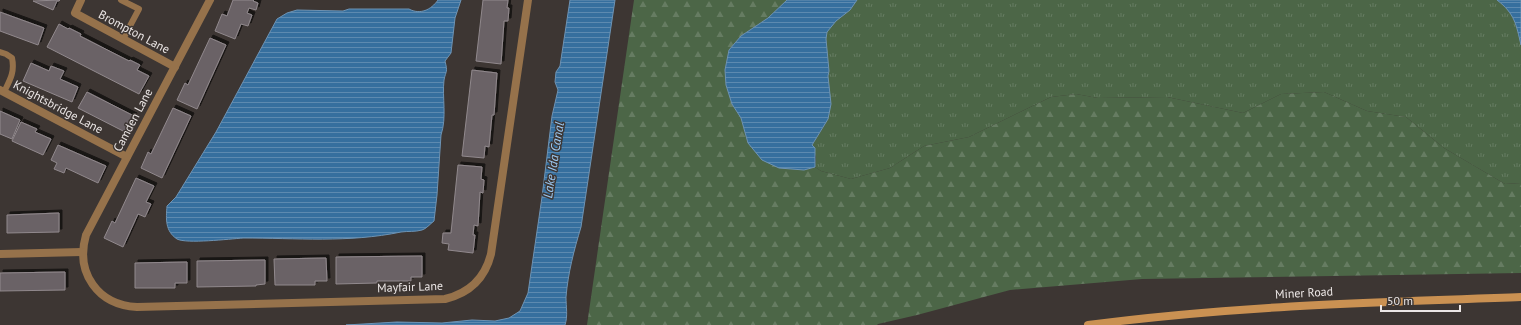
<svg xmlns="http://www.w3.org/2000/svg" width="1521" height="325" viewBox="0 0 1521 325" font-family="'PT Sans',sans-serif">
<defs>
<pattern id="grass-tufts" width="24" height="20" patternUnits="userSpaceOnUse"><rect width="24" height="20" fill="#4c6647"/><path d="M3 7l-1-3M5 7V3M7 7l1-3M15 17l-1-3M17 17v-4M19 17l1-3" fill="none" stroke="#667c62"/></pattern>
<pattern id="forest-firs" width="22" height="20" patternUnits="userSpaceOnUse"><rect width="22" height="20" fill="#4c6647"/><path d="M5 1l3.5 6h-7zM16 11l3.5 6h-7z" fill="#667c62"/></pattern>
<pattern id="water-rules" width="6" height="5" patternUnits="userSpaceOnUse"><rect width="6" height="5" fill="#366f9e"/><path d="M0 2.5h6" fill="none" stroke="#5d8ab0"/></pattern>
<filter id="shadow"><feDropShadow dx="3" dy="-3" stdDeviation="0" flood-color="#0009"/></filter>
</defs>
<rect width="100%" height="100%" fill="#3d3633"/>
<!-- grass -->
<path fill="url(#grass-tufts)" d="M857,0h664v183l-16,1 -61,-36 -38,-31 -39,-6 -43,-19 -43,2 -38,19 -76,-16 -69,1 -22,-4 -25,3 -82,40 -45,9 -34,22 -39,11 -30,-8 -6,-4 1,-10 -4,-12 16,-26v-43c3,-13 -5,-33 -1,-44 4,-9 15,-15 22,-22 3,-3 5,-7 8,-10z"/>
<!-- forest -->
<polygon fill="url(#forest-firs)" points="634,0 787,0 768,18 741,36 729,50 725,70 732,104 741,118 748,143 804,170 815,167 821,171 851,179 890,168 924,146 969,137 1051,97 1076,94 1098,98 1167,97 1243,113 1281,94 1324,92 1367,111 1406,117 1444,148 1505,184 1521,183 1521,273 1142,279 1010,290 917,315 878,324 877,325 587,325"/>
<!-- water -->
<g fill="url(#water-rules)" stroke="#6d93b4">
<path d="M438,0h23l-6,18 -4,35 -6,8c3,12 1,9 -1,19 -2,18 3,37 -3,55l-4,60 -3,26c-4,3 -8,8 -12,9 -7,2 -14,1 -21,2 -52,11 -105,6 -158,6 -13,1 -57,6 -66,1 -12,-8 -11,-20 -10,-33l9,-9 40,-65 61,-113 10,-6 10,-3 46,1 6,-2h60c11,6 22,1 29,-9z"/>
<path d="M570,0h45l-34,227c-7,23 -13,46 -15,70 0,10 2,19 -1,28h-219l51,-3 45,1 30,-3 23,1 14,-3 11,-7 8,-18 14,-96 10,-81 6,-26 -3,-8 1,-10 4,-6z"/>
<polygon points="787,0 857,0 850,10 836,21 827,32 826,39 829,71 828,76 831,104 828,119 812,145 815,148 815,167 804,170 779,168 762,160 748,143 741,118 732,104 726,85 725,70 729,50 741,36 768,18"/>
<path d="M1497,0h24v45c-5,-21 -6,-31 -24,-45z"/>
</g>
<!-- building -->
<g fill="#6a6266" stroke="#91898d" filter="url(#shadow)">
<polygon points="60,0 59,1 57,1 53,10 33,1"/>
<polygon points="233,0 254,0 253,1 258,3 256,10 249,8 247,13 252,15 248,26 241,24 235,39 215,31 222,14 227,16"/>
<polygon points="483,0 508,0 507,8 509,8 508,21 504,21 501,64 476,61"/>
<polygon points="0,12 44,28 38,45 0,31"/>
<polygon points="59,24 68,29 69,28 81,34 80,36 129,61 130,60 140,65 137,70 149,76 139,94 47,47"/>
<polygon points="210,38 226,45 197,109 177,100 185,83 188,85"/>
<polygon points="31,63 49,71 51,66 64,71 60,79 78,87 72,102 23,81"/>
<polygon points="472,70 497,73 494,115 492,115 489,147 485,146 484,158 462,156"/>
<polygon points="87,92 134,116 125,132 78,108"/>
<polygon points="173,108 191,116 162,178 141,168 148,152 151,154"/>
<polygon points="0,111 20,120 12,139 0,134"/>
<polygon points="21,122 37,129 35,132 51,139 43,155 12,141"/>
<polygon points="58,145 106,166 98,183 66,168 64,173 54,169 57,163 51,160"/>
<polygon points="458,165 482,167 481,179 484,180 483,193 480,192 478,226 474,225 473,235 475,235 473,253 448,250 449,244 442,243 443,233 451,233"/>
<polygon points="136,178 154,186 146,202 151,204 145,217 138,214 123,247 104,238 112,221 115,223"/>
<polygon points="59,213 59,232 7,233 7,215"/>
<polygon points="422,256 422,277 411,277 411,281 377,281 377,283 336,284 336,257"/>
<polygon points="326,258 327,281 315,281 315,285 275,285 274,259"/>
<polygon points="265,260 265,284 256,285 256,286 197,287 197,261"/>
<polygon points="187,262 187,283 175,283 175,288 135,288 135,263"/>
<polygon points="65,272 65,290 0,291 0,273"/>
</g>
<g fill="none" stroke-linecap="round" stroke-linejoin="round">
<!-- lane -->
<g stroke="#96724b" stroke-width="6">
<polyline points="121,0 139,9 123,39"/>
<path d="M0,52l6,2 6,4c3,14 -2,22 -8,34"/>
</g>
<!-- street -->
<g stroke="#96724b" stroke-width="8">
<polyline points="81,0 75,13 175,67"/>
<path d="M210,0l-124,235c-11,38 12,70 51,72l308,-8c25,-6 40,-21 46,-45l37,-254"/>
<polyline points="0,90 127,157"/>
<polyline points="0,254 82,252"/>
</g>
<!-- secondary -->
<path stroke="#ca9152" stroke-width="8" d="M1088,325c144,-19 288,-23 433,-28"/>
</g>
<g text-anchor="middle" stroke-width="3" stroke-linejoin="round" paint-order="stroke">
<!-- street labels -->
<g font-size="12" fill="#ece7e6" stroke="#3d3633">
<text transform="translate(134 32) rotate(28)" y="4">Brompton Lane</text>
<text transform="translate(58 107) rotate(28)" y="4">Knightsbridge Lane</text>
<text transform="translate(133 120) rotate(-62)" y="4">Camden Lane</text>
<text transform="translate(410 287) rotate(-2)" y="4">Mayfair Lane</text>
<text transform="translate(1304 293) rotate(-3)" y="4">Miner Road</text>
</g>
<!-- water labels -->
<g font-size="13" font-style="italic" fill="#9cc9f3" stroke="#3d3633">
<text transform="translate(553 160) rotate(-81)" y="5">Lake Ida Canal</text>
</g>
</g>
<!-- scale -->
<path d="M1381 305v6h79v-6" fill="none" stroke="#ece7e6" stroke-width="2"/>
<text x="1387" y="305" font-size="12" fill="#ece7e6" stroke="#3d3633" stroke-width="3" paint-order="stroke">50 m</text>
</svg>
